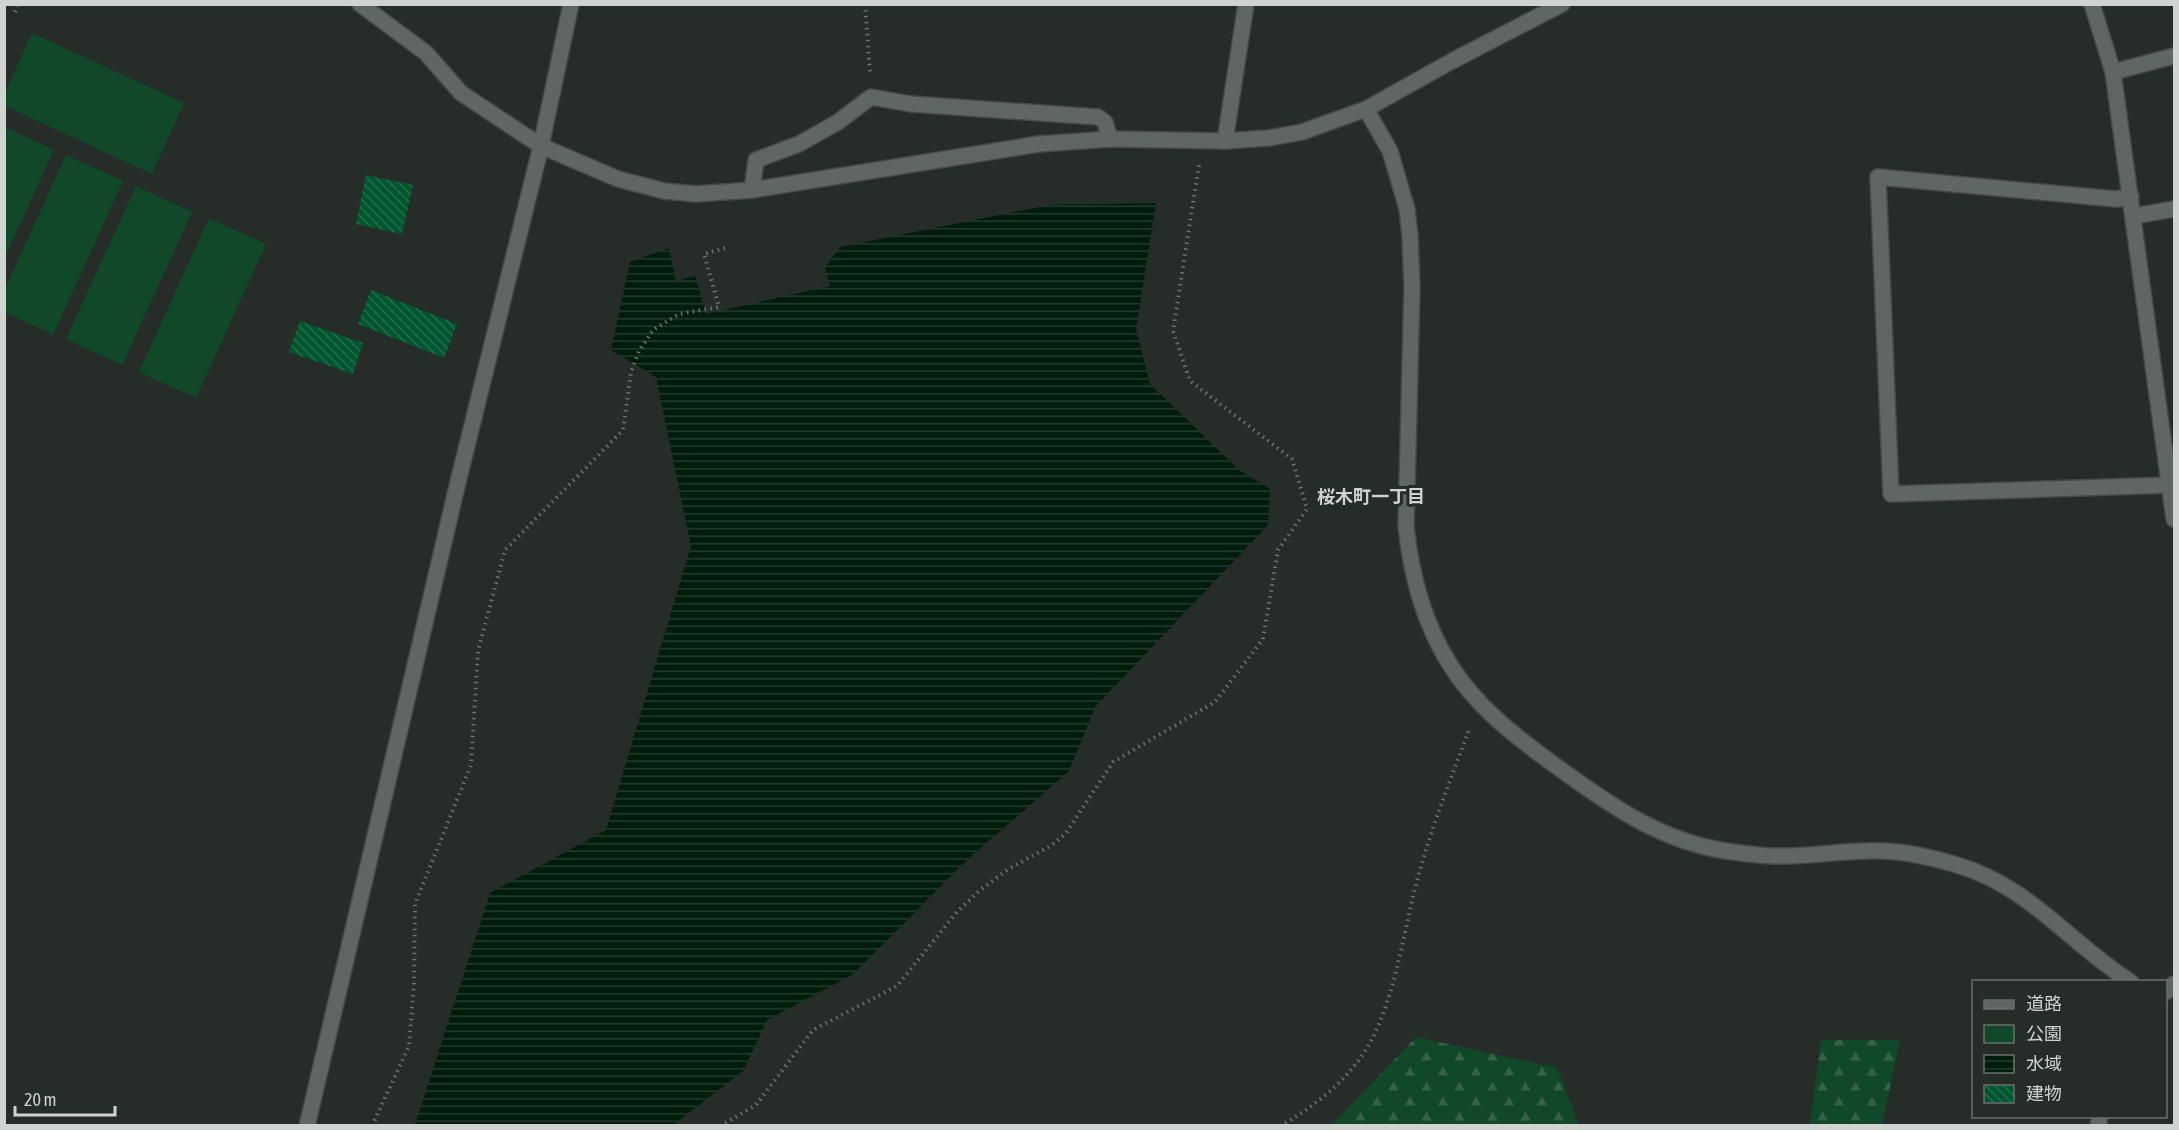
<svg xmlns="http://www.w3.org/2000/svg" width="2179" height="1130" viewBox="0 0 2179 1130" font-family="'Asap Condensed','Noto Sans JP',sans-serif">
<defs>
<pattern id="forest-firs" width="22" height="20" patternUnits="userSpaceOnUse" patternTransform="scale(1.5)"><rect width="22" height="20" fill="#114829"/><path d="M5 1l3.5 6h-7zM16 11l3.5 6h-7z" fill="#336247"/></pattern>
<pattern id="water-rules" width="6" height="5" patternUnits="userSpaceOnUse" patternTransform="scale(1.5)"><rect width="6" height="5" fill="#001c0b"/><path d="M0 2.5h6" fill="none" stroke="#243c2e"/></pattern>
<pattern id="building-back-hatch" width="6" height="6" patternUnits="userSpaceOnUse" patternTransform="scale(1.5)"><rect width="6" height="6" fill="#00562e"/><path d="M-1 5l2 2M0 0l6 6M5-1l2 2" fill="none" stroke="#246d4b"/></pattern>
</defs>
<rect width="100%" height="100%" fill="#262c28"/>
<!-- green -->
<g fill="#114829">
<polygon points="32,33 184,103 152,174 5,106 5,93"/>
<polygon points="5,127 54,150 5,257"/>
<polygon points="66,155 123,181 53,335 5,312 5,289"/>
<polygon points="136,186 192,212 122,365 66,339"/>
<polygon points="209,218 266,244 196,398 139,372"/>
</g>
<!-- forest -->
<g fill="url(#forest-firs)">
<polygon points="1416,1037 1557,1068 1579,1125 1332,1125"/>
<polygon points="1821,1040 1900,1040 1882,1125 1810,1125"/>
</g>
<!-- water -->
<polygon fill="url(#water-rules)" points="1156,203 1136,329 1150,384 1239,470 1270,489 1268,525 1095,707 1069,771 968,859 852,975 767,1020 743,1071 673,1125 415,1125 490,893 606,830 691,546 656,377 611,350 630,262 669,248 676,281 695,276 706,314 830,286 825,268 840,247 1049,205"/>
<!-- building -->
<g fill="url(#building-back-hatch)">
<polygon points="366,175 413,185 402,234 356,224"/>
<polygon points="371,290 457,324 444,358 358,324"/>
<polygon points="300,321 363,343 353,374 289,352"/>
</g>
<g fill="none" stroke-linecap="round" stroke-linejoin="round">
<!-- minor casing -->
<g stroke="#454a47" stroke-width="18">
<g id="minor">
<polyline points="360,4 426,53 461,93 541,146 618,179 664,191 696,194 752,190 1039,144 1110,139 1225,141 1269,138 1302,132 1366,109 1452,61 1562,4"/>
<polyline points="2092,4 2113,72 2174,519"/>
<polyline points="2113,72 2174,56"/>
<path d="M1366,109l24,42 17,58 3,27 2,51 -6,239c5,49 17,95 43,137 26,43 67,74 107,103 52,38 104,75 170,85 16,2 34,5 51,5 35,1 71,-7 107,-5 25,1 50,7 73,14 74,22 112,78 174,117"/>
<polyline points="1225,141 1246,4"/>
<polyline points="752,190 756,160 799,144 838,122 871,97 911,104 1098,117 1105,122 1110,139"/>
<polyline points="2131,197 2116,199 1878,177 1891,494 2170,485"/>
<polyline points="2134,216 2174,209"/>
<polyline points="2166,992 2174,984"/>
<polyline points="307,1126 458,482 541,146 571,4"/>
<polyline points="2098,1126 2100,1116"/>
</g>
</g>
<!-- path -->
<g stroke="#6d726e" stroke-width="4" stroke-dasharray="1.5 4.5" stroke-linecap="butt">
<polyline points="865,4 870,72"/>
<polyline points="15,12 18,4"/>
<polyline points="372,1126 409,1046 414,984 415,904 471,765 478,651 505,550 623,430 631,372 639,351 653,330 679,314 719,307 704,254 729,247"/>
<polyline points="720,1126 756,1105 813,1030 897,986 957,912 979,891 1007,870 1052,845 1066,833 1113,762 1215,702 1263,639 1278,550 1307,509 1292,459 1190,381 1173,331 1199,165"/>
<path d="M1280,1126c36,-20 73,-50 92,-87 27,-53 33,-122 51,-179 13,-45 31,-89 47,-133"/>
</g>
<!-- minor -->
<use href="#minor" stroke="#606661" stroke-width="15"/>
</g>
<g text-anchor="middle" stroke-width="6" stroke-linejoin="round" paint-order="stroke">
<!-- neighbourhood labels -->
<g font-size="18" font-weight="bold" fill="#d0d4d1" stroke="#262c28">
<text x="1371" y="503">桜木町一丁目</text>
</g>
</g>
<!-- border -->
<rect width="2179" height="1130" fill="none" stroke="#d0d4d1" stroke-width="12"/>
<!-- legend -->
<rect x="1972" y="980" width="195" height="138" fill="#262c28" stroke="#6a6f6c" stroke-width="1.5"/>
<rect x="1984" y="1000" width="30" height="9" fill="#606661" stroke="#6a6f6c" stroke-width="1.5"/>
<text x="2026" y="1010" font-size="18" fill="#d0d4d1">道路</text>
<rect x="1984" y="1025" width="30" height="18" fill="#114829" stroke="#6a6f6c" stroke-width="1.5"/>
<text x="2026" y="1040" font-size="18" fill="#d0d4d1">公園</text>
<rect x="1984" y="1055" width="30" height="18" fill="url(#water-rules)" stroke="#6a6f6c" stroke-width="1.5"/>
<text x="2026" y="1070" font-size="18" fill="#d0d4d1">水域</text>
<rect x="1984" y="1085" width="30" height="18" fill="url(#building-back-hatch)" stroke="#6a6f6c" stroke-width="1.5"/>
<text x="2026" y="1100" font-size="18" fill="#d0d4d1">建物</text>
<!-- scale -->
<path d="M15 1106v9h100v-9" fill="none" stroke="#d0d4d1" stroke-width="3"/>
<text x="24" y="1106" font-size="18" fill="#d0d4d1" stroke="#262c28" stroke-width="4.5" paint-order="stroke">20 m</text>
</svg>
